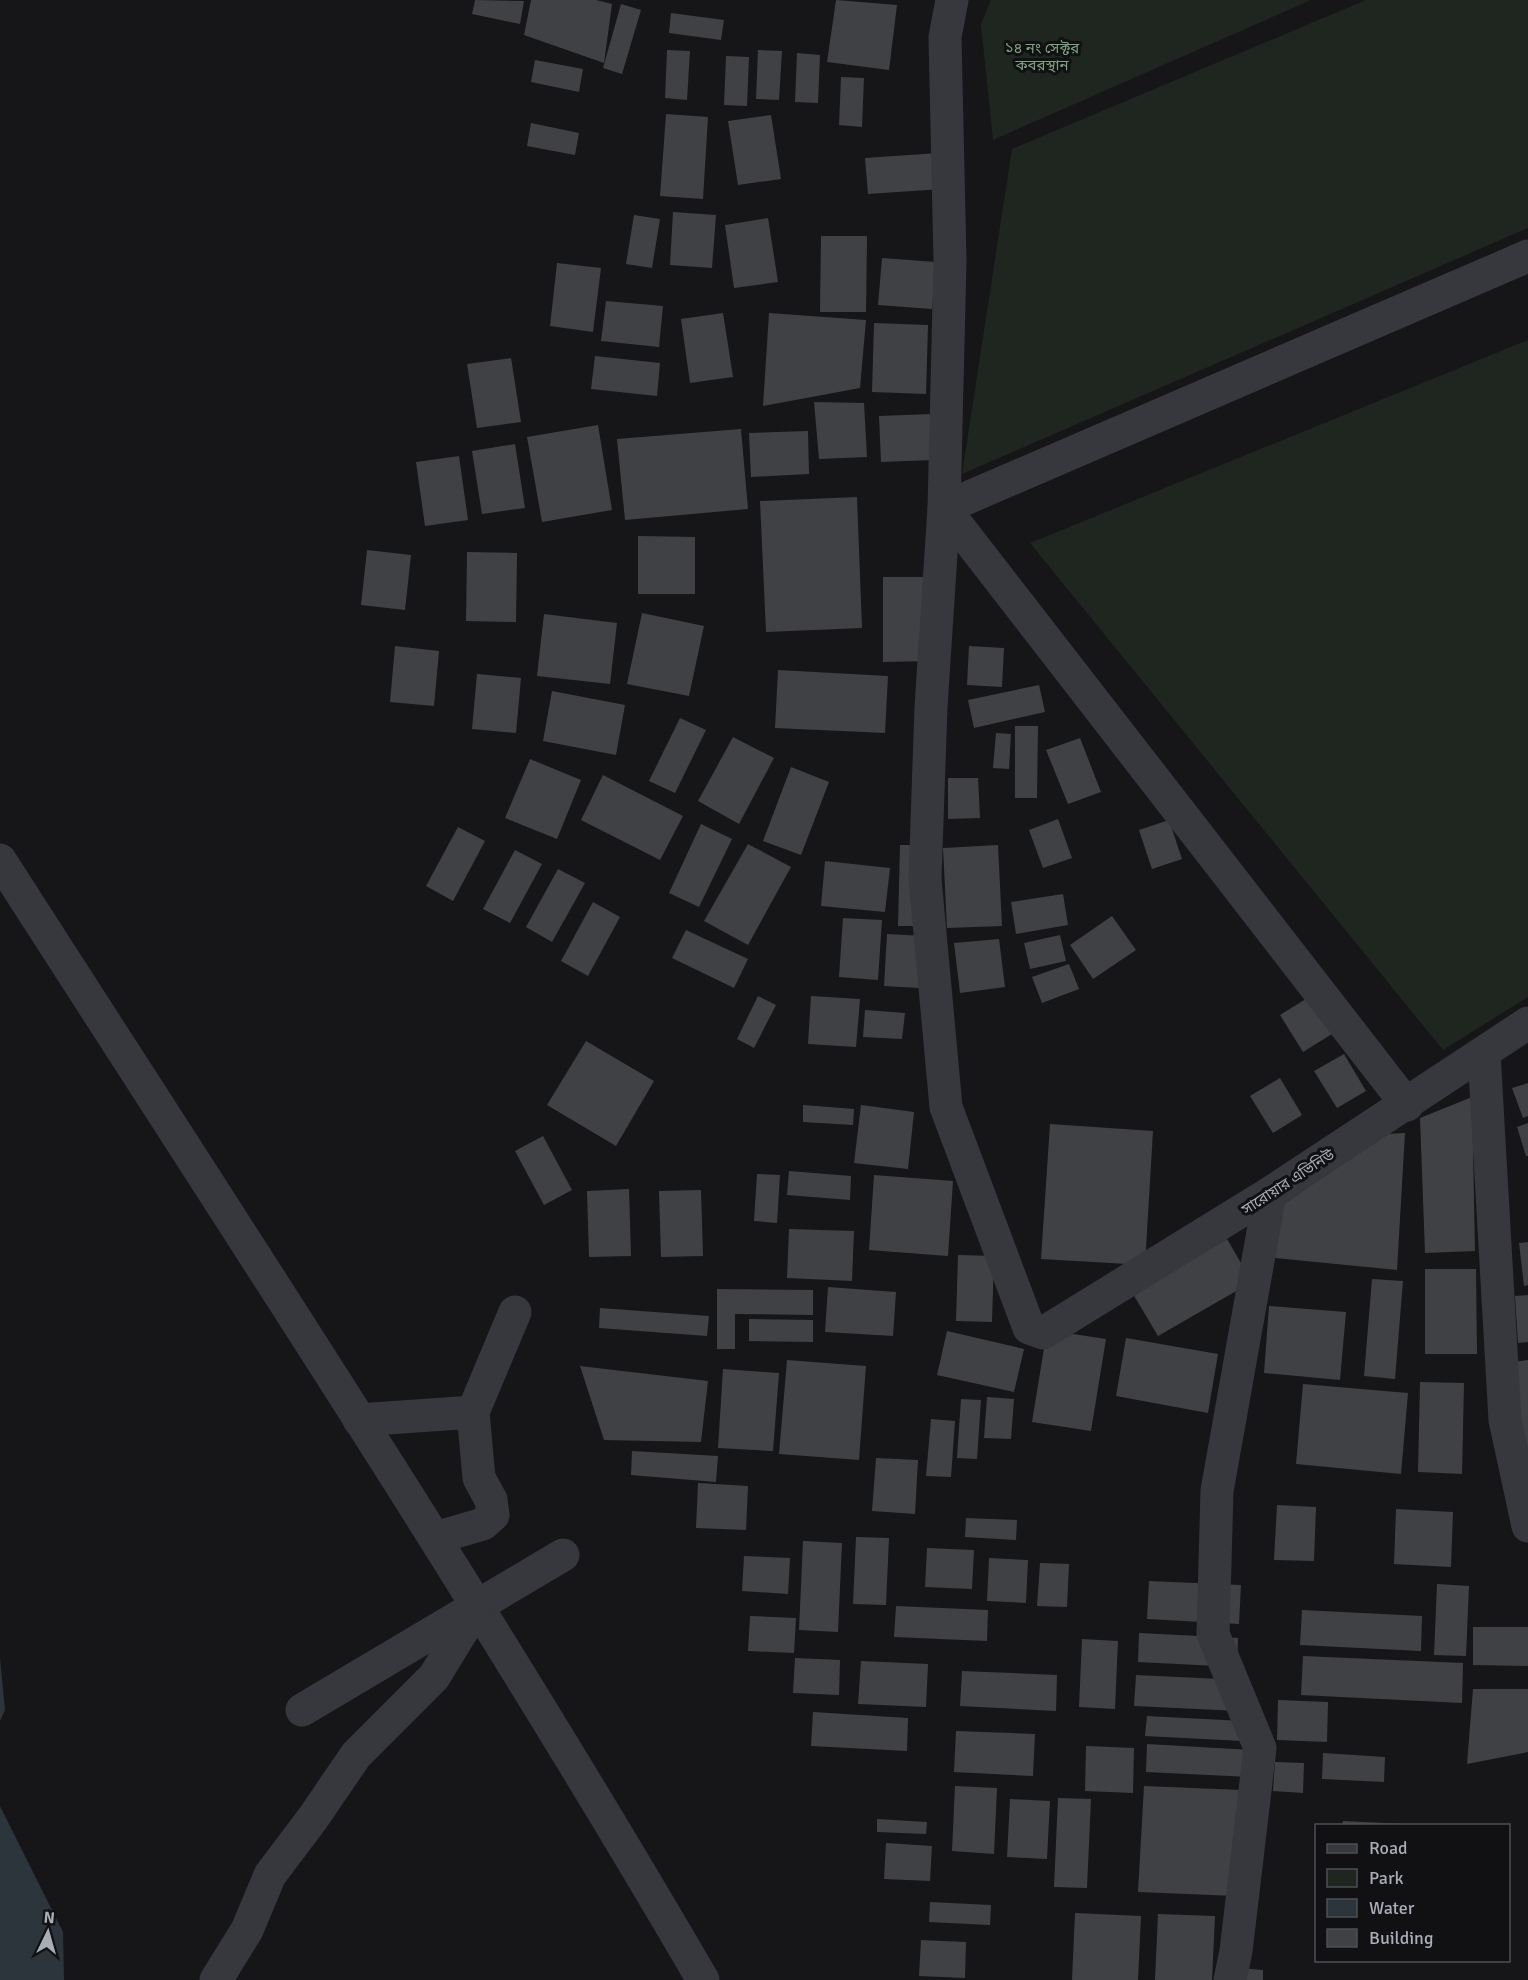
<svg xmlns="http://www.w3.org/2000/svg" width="1528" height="1980" viewBox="0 0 1528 1980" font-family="Signika,'Noto Sans Bengali',sans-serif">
<rect width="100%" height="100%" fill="#161618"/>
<!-- green -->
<g fill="#1e261f">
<polygon points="991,0 1311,0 993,140 981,24"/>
<polygon points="1366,0 1528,0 1528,228 962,474 1012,149"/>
<polygon points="1528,340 1528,997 1443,1050 1030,543"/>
</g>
<!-- water -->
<g fill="#2c353c">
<polygon points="0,1658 5,1710 0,1721"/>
<polygon points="0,1806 63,1932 64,1980 0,1980"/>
</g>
<!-- building -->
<g fill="#404145">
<polygon points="475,0 524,1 520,24 472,14"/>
<polygon points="531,0 596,0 612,4 604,63 524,35"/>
<polygon points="836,0 897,5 889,70 827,62"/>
<polygon points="621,4 641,10 622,74 603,68"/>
<polygon points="671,13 724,20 721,40 669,33"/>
<polygon points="667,50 690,51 687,100 665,98"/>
<polygon points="758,50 782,51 779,100 756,99"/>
<polygon points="797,53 820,55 818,103 795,102"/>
<polygon points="726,56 749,57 747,106 724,105"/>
<polygon points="535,60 583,69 579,92 531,82"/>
<polygon points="841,77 864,78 862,127 839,125"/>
<polygon points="666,114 708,117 703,199 660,196"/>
<polygon points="771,115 781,179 738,185 728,121"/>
<polygon points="531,123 579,133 575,155 527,146"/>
<polygon points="939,153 942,189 868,194 865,158"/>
<polygon points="673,212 716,215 712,268 670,265"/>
<polygon points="634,215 660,219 652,268 626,264"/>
<polygon points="768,218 778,282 734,288 725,225"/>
<polygon points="821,236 867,236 866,312 820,312"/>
<polygon points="882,258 936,262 932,309 878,305"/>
<polygon points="557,263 601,268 593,332 550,326"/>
<polygon points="606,301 663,306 659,347 601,341"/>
<polygon points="723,313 733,377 690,383 681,319"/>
<polygon points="769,313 866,320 860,388 763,406"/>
<polygon points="874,323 928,325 926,394 872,392"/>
<polygon points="595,356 660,363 657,396 591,389"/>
<polygon points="511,358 521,422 477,428 467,364"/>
<polygon points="814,402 864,403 867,457 819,459"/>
<polygon points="931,414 933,460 881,462 879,416"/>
<polygon points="598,425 612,510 542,522 527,437"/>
<polygon points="741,429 748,509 625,520 617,439"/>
<polygon points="808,431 809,474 751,477 749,433"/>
<polygon points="515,444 525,508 482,514 472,451"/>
<polygon points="459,456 468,520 425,526 416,462"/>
<polygon points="857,497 862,628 766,632 760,501"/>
<polygon points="638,536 695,537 695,594 638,594"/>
<polygon points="367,550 411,555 405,610 361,605"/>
<polygon points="467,552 517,553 516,622 466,621"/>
<polygon points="883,577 929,577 929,661 883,662"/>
<polygon points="642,613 704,626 689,696 627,684"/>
<polygon points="544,614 617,623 610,684 537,676"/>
<polygon points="395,646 439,651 434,706 390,702"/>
<polygon points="969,646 1004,648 1002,687 967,685"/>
<polygon points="778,670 888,676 885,733 775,728"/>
<polygon points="477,674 521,678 516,733 472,729"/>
<polygon points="1039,685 1045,712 974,728 968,700"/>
<polygon points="552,691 625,705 616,755 543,741"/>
<polygon points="680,718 706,730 675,793 649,781"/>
<polygon points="1015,726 1038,726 1037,798 1015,798"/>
<polygon points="996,733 1011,734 1009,769 993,768"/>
<polygon points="733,737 774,758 739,824 698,801"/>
<polygon points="1080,738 1101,792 1068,804 1046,750"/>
<polygon points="530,759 581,780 557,839 505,818"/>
<polygon points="791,767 829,782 801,855 763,841"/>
<polygon points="603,775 683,816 660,860 581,820"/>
<polygon points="948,778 978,778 980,818 948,819"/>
<polygon points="1058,819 1072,858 1043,868 1029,830"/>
<polygon points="1169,820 1182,859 1152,869 1139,830"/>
<polygon points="701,824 732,839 699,907 669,893"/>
<polygon points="458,827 485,841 453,901 426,886"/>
<polygon points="748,844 791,867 748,945 704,921"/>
<polygon points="900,845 919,845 917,926 898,926"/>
<polygon points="998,845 1002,926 947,928 943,848"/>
<polygon points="515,850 542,864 510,923 483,909"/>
<polygon points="825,861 890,868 885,912 821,906"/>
<polygon points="558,869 585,883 552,942 526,927"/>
<polygon points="1063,894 1068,925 1016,934 1011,902"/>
<polygon points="593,902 620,917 588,976 561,961"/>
<polygon points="1112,916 1136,950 1093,979 1070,945"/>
<polygon points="843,918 882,920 878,980 839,977"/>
<polygon points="686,930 748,959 734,988 672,958"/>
<polygon points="887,934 923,936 919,988 884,986"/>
<polygon points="1060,935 1066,961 1030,969 1024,943"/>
<polygon points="999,939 1005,987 960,993 954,943"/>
<polygon points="1069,964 1079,989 1042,1003 1032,977"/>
<polygon points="758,996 776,1005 754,1048 737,1039"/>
<polygon points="811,996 860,999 856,1047 808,1044"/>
<polygon points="1309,997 1332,1034 1303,1052 1280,1015"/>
<polygon points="865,1010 905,1013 902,1039 863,1037"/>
<polygon points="586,1041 654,1081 616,1146 547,1105"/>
<polygon points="1344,1054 1366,1091 1337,1108 1314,1071"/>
<polygon points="1280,1078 1302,1115 1273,1133 1250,1096"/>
<polygon points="1528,1083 1528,1116 1523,1118 1512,1088"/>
<polygon points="1472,1097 1475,1251 1425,1253 1420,1118"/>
<polygon points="803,1105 854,1109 853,1125 803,1122"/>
<polygon points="861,1105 914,1112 908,1169 854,1163"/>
<polygon points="1528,1123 1528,1156 1526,1156 1517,1127"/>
<polygon points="1050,1124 1153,1131 1145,1265 1041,1259"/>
<polygon points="1405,1133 1397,1270 1275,1258 1282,1205 1387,1134"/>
<polygon points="543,1136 572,1190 544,1205 515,1151"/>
<polygon points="789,1171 851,1176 850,1200 787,1195"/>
<polygon points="757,1174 780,1175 777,1223 754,1221"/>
<polygon points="874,1175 953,1181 948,1256 869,1250"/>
<polygon points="629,1189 631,1256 589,1257 587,1191"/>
<polygon points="701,1190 703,1256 661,1257 659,1191"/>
<polygon points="789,1229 854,1231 852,1281 787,1278"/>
<polygon points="1227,1239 1252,1282 1158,1336 1133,1294"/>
<polygon points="1528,1242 1528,1285 1524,1286 1519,1243"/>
<polygon points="958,1255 994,1256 992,1322 956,1321"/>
<polygon points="1425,1269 1476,1269 1477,1354 1425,1354"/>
<polygon points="1372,1279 1403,1281 1395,1379 1364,1376"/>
<polygon points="828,1287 896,1292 893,1336 825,1332"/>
<polygon points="717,1289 813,1290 813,1315 735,1314 735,1349 717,1349"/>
<polygon points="1528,1295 1528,1342 1518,1343 1515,1296"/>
<polygon points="1269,1306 1346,1312 1340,1380 1264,1373"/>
<polygon points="600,1308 709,1316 707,1336 599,1328"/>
<polygon points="749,1319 813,1320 813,1342 749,1341"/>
<polygon points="1047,1330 1106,1339 1091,1431 1032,1422"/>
<polygon points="947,1331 1024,1349 1014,1392 937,1375"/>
<polygon points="1126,1338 1218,1354 1208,1413 1116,1396"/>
<polygon points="787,1360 866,1366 859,1460 779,1454"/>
<polygon points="1528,1360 1528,1458 1506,1363"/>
<polygon points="580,1366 708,1381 701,1442 604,1440"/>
<polygon points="723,1369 779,1373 773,1451 718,1448"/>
<polygon points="1420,1382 1464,1383 1462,1474 1418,1472"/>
<polygon points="1303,1384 1408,1393 1401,1474 1296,1464"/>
<polygon points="987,1397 1014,1399 1011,1439 984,1438"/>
<polygon points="961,1399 981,1400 977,1459 957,1458"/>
<polygon points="931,1419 955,1421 951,1477 926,1476"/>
<polygon points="632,1451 718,1456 716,1482 631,1475"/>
<polygon points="876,1458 918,1460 915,1514 872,1511"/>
<polygon points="698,1483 748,1486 746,1530 696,1528"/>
<polygon points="1277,1505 1316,1507 1314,1561 1274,1560"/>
<polygon points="1396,1509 1453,1512 1451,1567 1394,1564"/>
<polygon points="966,1518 1017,1520 1016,1540 965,1537"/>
<polygon points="856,1537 889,1538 886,1605 853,1604"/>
<polygon points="803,1541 842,1543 838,1632 799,1630"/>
<polygon points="927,1548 974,1550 972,1589 925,1587"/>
<polygon points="744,1556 790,1558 788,1594 742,1591"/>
<polygon points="989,1558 1028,1560 1026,1603 987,1601"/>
<polygon points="1040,1563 1069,1564 1067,1607 1037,1606"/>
<polygon points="1149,1581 1241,1585 1239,1624 1147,1619"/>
<polygon points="1437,1584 1469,1586 1466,1656 1434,1655"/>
<polygon points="896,1606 988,1610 987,1641 894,1637"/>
<polygon points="1302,1610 1422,1616 1421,1651 1300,1645"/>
<polygon points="750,1616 796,1618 794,1653 748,1651"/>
<polygon points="1473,1627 1528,1627 1528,1666 1473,1665"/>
<polygon points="1139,1633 1238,1638 1237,1667 1138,1662"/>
<polygon points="1082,1639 1118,1641 1115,1709 1079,1707"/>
<polygon points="1303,1656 1463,1663 1462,1703 1301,1695"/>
<polygon points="795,1658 840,1660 839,1695 793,1693"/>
<polygon points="861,1661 928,1664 926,1707 858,1704"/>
<polygon points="962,1671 1057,1675 1056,1711 960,1706"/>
<polygon points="1136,1675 1241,1680 1239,1711 1134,1706"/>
<polygon points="1473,1689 1528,1689 1528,1752 1467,1764"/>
<polygon points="1278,1700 1328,1702 1327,1742 1277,1740"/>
<polygon points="813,1712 908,1718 907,1751 811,1746"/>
<polygon points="1147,1716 1243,1721 1242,1741 1145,1736"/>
<polygon points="956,1731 1035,1734 1033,1776 954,1772"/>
<polygon points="1147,1744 1252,1750 1250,1777 1146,1772"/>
<polygon points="1086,1746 1134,1748 1133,1793 1085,1791"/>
<polygon points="1323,1753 1385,1757 1384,1782 1322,1779"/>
<polygon points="1275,1762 1304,1763 1303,1793 1273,1791"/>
<polygon points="955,1786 997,1788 994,1854 952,1851"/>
<polygon points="1144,1786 1241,1790 1236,1896 1138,1892"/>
<polygon points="1058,1798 1091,1799 1087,1888 1054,1887"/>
<polygon points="1010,1799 1050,1801 1047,1859 1007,1857"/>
<polygon points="877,1819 927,1822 926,1834 877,1832"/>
<polygon points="1343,1821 1406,1824 1406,1826 1342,1826"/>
<polygon points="886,1843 932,1846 930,1881 884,1879"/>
<polygon points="930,1902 991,1905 990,1925 929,1922"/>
<polygon points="1075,1913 1141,1916 1138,1980 1072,1980"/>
<polygon points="1158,1914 1215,1916 1212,1980 1155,1980"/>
<polygon points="921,1940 966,1942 965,1978 919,1976"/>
<polygon points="1239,1968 1263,1970 1263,1980 1238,1980"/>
</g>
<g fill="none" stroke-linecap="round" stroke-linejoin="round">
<!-- street -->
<g stroke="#37383d" stroke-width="33">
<polyline points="952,0 945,37 950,261 944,508 1407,1105"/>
<polyline points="1528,256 944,508 931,707 925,879 946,1107 1029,1328 1043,1333 1270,1193 1528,1023"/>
<path d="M0,860c238,371 481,739 703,1120"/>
<polyline points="1484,1053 1505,1420 1528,1526"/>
<polyline points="359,1420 473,1412"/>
<polyline points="435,1538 483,1524 493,1515 491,1500 479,1478 473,1412 515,1312"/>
<polyline points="302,1710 563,1555"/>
<polyline points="216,1980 247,1930 270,1875 313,1818 356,1755 434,1677 478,1605"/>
<polyline points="1230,1980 1236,1951 1260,1748 1213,1634 1217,1491 1270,1193"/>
</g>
</g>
<g text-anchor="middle" stroke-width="6" stroke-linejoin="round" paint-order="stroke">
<!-- park labels -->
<g font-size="15" fill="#7fa381" stroke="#111113">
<text x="1042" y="53">১৪ নং সেক্টর<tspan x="1042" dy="17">কবরস্থান</tspan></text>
</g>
<!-- street labels -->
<g font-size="15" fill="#a8adb8" stroke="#111113">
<text transform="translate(1288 1182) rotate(-33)" y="5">সারোয়ার এভিনিউ</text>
</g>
</g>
<!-- legend -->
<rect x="1315" y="1824" width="195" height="138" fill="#111113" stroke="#4d4f55" stroke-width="1.5"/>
<rect x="1327" y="1844" width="30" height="9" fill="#37383d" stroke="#4d4f55" stroke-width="1.5"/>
<text x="1369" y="1854" font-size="18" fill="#a8adb8">Road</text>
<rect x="1327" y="1869" width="30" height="18" fill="#1e261f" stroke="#4d4f55" stroke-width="1.5"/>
<text x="1369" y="1884" font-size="18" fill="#a8adb8">Park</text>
<rect x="1327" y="1899" width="30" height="18" fill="#2c353c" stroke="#4d4f55" stroke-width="1.5"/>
<text x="1369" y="1914" font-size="18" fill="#a8adb8">Water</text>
<rect x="1327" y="1929" width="30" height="18" fill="#404145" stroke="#4d4f55" stroke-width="1.5"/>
<text x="1369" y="1944" font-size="18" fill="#a8adb8">Building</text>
<!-- north arrow -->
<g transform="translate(48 1932) rotate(5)" stroke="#111113" stroke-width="4.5" paint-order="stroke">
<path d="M0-4.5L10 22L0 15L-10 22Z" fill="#a8adb8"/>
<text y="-9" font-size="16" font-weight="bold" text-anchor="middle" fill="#a8adb8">N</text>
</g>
</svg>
